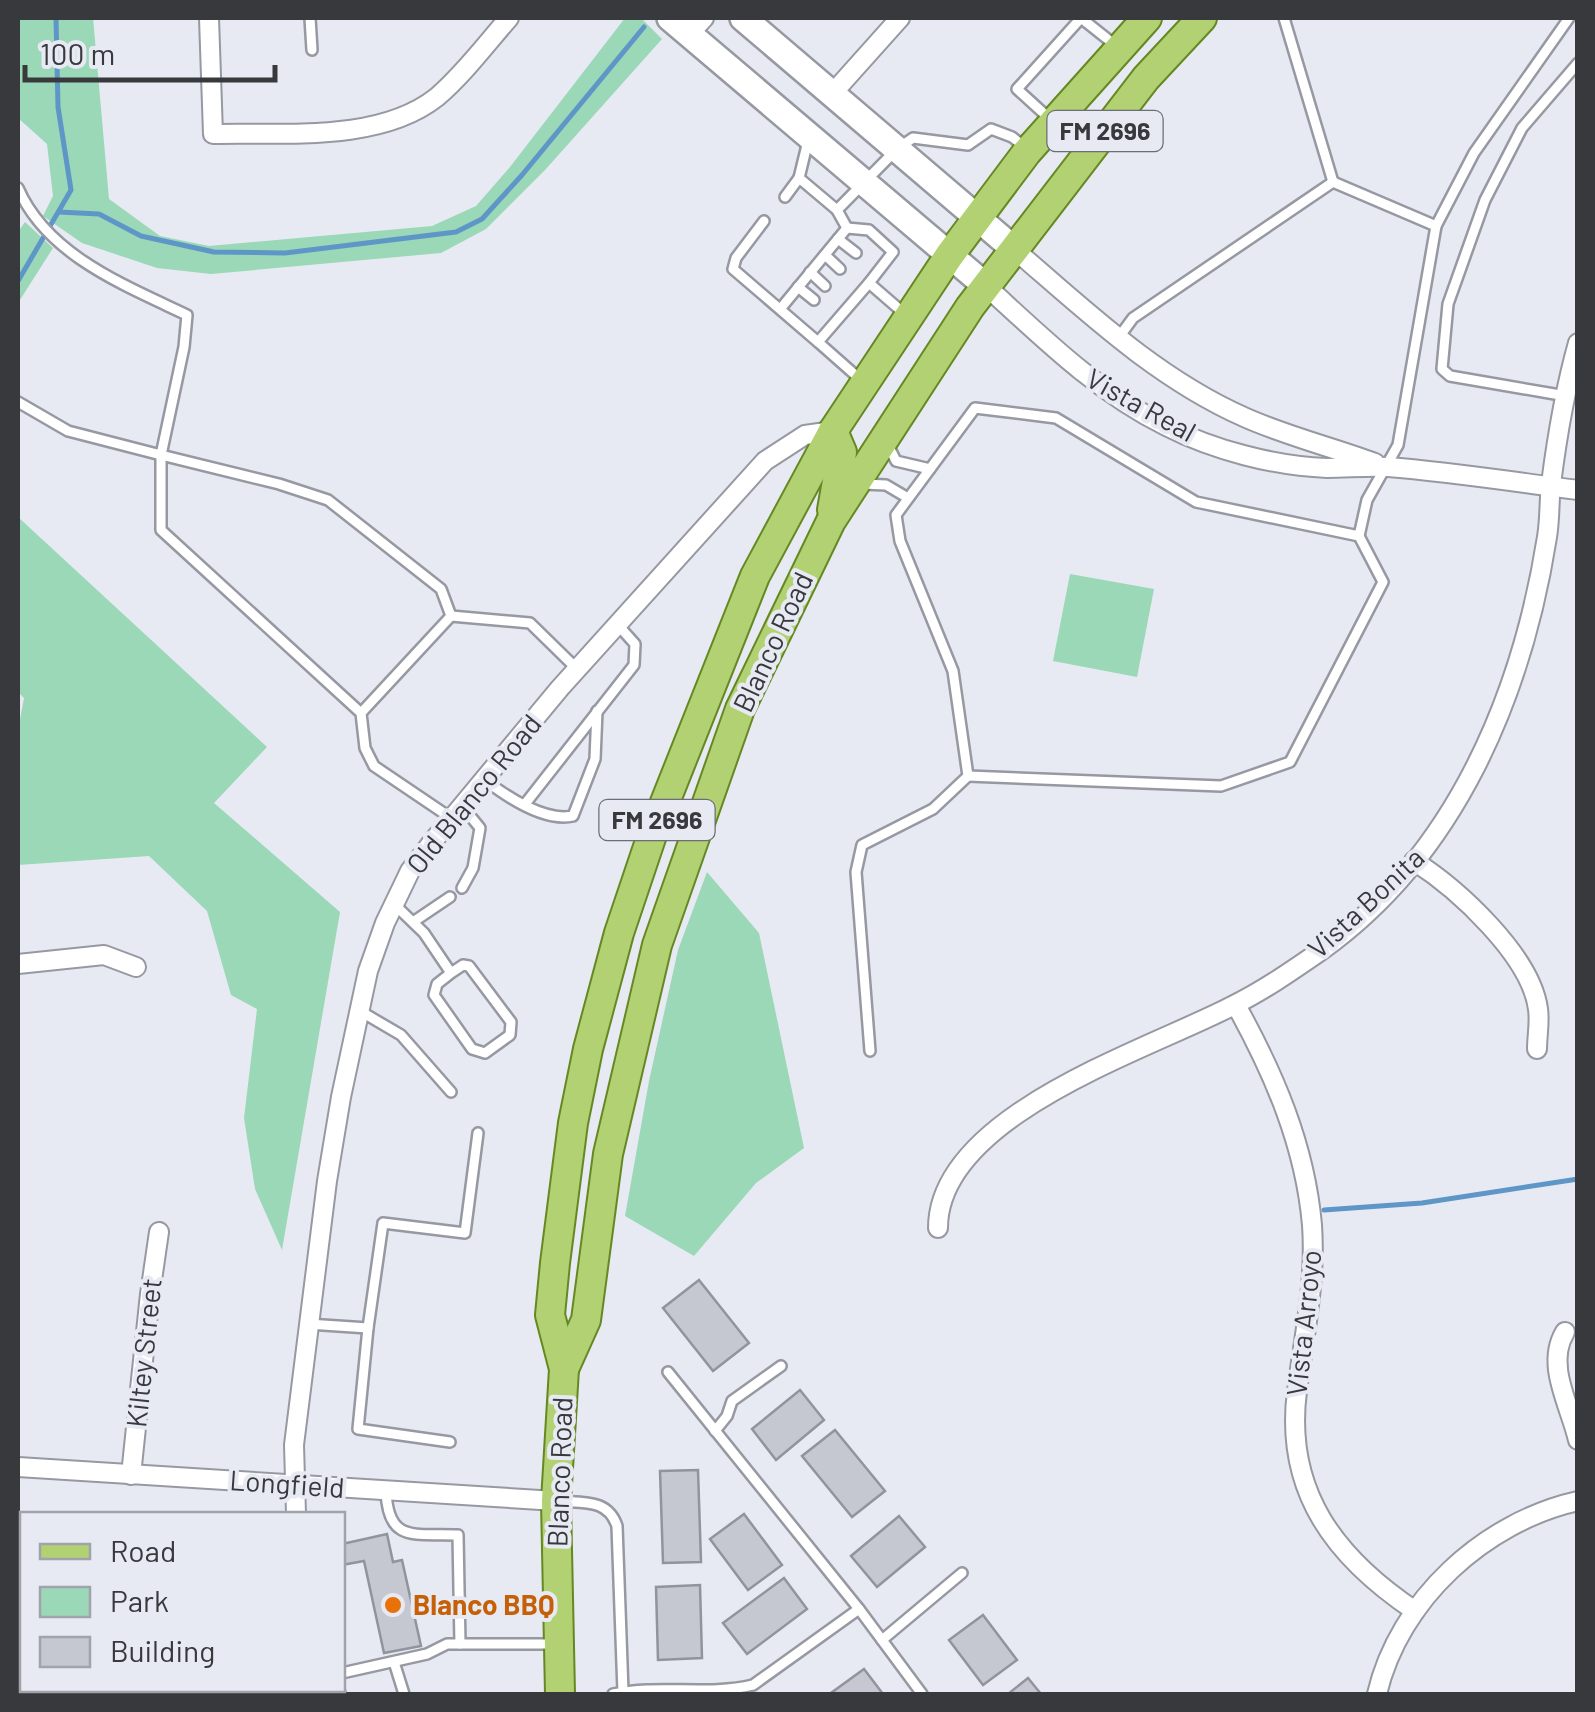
<svg xmlns="http://www.w3.org/2000/svg" width="1595" height="1712" viewBox="0 0 1595 1712" font-family="Barlow,sans-serif">
<rect width="100%" height="100%" fill="#e7eaf3"/>
<!-- green -->
<g fill="#9ad8b7">
<polygon points="18,18 93,18 109,199 160,236 209,246 432,226 476,206 510,167 625,18 641,18 662,39 545,170 486,229 441,253 211,274 157,268 82,243 43,216 53,196 47,144 18,118"/>
<polygon points="25,222 53,248 18,303 18,232"/>
<polygon points="18,517 267,747 214,803 340,912 282,1250 255,1189 244,1118 257,1009 231,995 207,911 149,856 18,865 18,730 24,698 18,692"/>
<polygon points="1070,574 1154,589 1137,677 1053,661"/>
<polygon points="707,872 759,933 804,1148 756,1183 694,1256 625,1216 649,1081 678,950"/>
</g>
<g fill="none" stroke-linecap="round" stroke-linejoin="round">
<!-- stream -->
<g stroke="#5e96c8" stroke-width="5">
<polyline points="59,212 99,214 141,236 214,252 285,253 456,232 482,219 522,175 644,27"/>
<polyline points="18,281 71,190 58,107 56,18"/>
<polyline points="1324,1210 1422,1203 1578,1179"/>
</g>
</g>
<!-- building -->
<g fill="#c5c8d1" stroke="#91949d" stroke-width="2.5">
<polygon points="699,1280 749,1343 713,1371 663,1308"/>
<polygon points="800,1390 824,1420 776,1460 752,1429"/>
<polygon points="835,1430 885,1491 852,1517 802,1456"/>
<polygon points="698,1470 701,1562 663,1563 660,1471"/>
<polygon points="744,1514 782,1565 748,1590 710,1539"/>
<polygon points="899,1516 925,1547 877,1587 851,1556"/>
<polygon points="387,1534 393,1562 402,1560 421,1646 384,1653 364,1561 342,1565 342,1544"/>
<polygon points="784,1578 807,1609 747,1654 723,1623"/>
<polygon points="700,1585 702,1658 658,1660 656,1587"/>
<polygon points="983,1615 1017,1660 983,1685 949,1640"/>
<polygon points="864,1669 883,1694 832,1694 831,1693"/>
<polygon points="1028,1678 1041,1694 1008,1694"/>
</g>
<g fill="none" stroke-linecap="round" stroke-linejoin="round">
<!-- lane casing -->
<g stroke="#9699a1" stroke-width="14">
<g id="lane">
<polyline points="310,18 312,50"/>
<polyline points="1284,18 1333,182"/>
<polyline points="1051,120 1017,89 1081,18 1115,45"/>
<polyline points="808,141 799,178 837,210"/>
<path d="M18,188c29,67 106,97 169,127l-3,32 -23,108 -93,-24 -50,-29"/>
<polyline points="785,197 799,178"/>
<polyline points="764,221 736,258 733,269 818,342"/>
<polyline points="1436,226 1474,153 1569,18"/>
<polyline points="847,228 869,230 893,252 869,283"/>
<polyline points="838,239 856,253"/>
<polyline points="825,255 840,269"/>
<polyline points="810,272 825,286"/>
<polyline points="798,287 814,300"/>
<polyline points="781,308 847,228 837,210 897,149 913,138 968,145 991,129 1012,137 1025,147"/>
<polyline points="861,380 818,342 869,283 906,315"/>
<polyline points="1566,396 1450,376 1442,369 1448,304 1485,200 1522,128 1578,63"/>
<polyline points="888,445 896,461 930,469"/>
<polyline points="863,484 886,485 908,498"/>
<polyline points="451,616 530,623 577,669"/>
<polyline points="361,713 161,530 161,455 279,484 328,500 441,589 451,616 361,713 365,748 374,766 451,818"/>
<polyline points="968,776 1221,786 1290,762 1383,582 1359,536"/>
<path d="M485,780c22,17 60,42 88,36l22,-57 2,-48"/>
<polyline points="525,804 634,665 635,644 617,624"/>
<polyline points="462,806 480,828 473,868 462,888"/>
<polyline points="394,904 424,933 451,973 463,965 469,966 511,1022 510,1035 485,1053 472,1049 434,995 437,984 451,973"/>
<polyline points="413,922 450,897"/>
<polyline points="360,1011 401,1035 451,1092"/>
<polyline points="870,1051 856,872 862,845 933,809 968,776 953,671 900,541 896,515 975,408 1056,418 1196,502 1359,536 1367,500 1398,445 1436,226 1333,182 1133,318 1119,337"/>
<polyline points="308,1324 368,1328 383,1223 465,1233 478,1133"/>
<polyline points="368,1328 358,1429 450,1442"/>
<polyline points="668,1372 859,1609 922,1694"/>
<polyline points="715,1431 727,1416 732,1401 781,1366"/>
<path d="M386,1491c2,53 29,42 72,44l2,109"/>
<path d="M559,1501c25,2 49,-2 58,25l6,166"/>
<polyline points="882,1640 962,1573"/>
<polyline points="394,1662 404,1694"/>
<polyline points="342,1673 427,1654 447,1644 556,1644"/>
<path d="M613,1694c46,-10 94,2 140,-9l106,-76"/>
</g>
</g>
<!-- street casing -->
<g stroke="#9699a1" stroke-width="22">
<g id="street">
<path d="M209,18l4,116c70,-2 166,9 224,-37 27,-23 49,-53 72,-79"/>
<polyline points="689,34 704,18"/>
<polyline points="832,94 900,18"/>
<path d="M1014,249c72,62 142,129 230,168 42,19 88,30 131,46"/>
<path d="M986,286c57,52 110,105 180,140 47,24 108,40 161,42 20,0 41,-2 61,-1 63,5 127,15 190,23"/>
<path d="M1414,861c44,28 117,95 124,148 2,13 -1,27 -1,40"/>
<polyline points="18,964 104,955 136,967"/>
<path d="M1236,1005c38,69 69,140 76,220 4,58 -8,110 -15,166 -13,101 39,167 118,220"/>
<path d="M938,1228c0,-113 212,-179 294,-222 31,-15 61,-36 90,-56 134,-96 200,-255 225,-413 3,-18 2,-35 4,-53 6,-47 14,-95 27,-141"/>
<path d="M1565,1332c-20,33 5,73 13,108"/>
<polyline points="18,1467 556,1501"/>
<polyline points="131,1475 150,1294 159,1232"/>
<polyline points="296,1514 294,1445 327,1181 341,1097 368,971 385,923 410,871 433,841 560,688 765,461 805,435 833,431"/>
<polyline points="335,1690 336,1694"/>
<path d="M1377,1694c22,-94 107,-172 201,-193"/>
</g>
</g>
<!-- secondary casing -->
<g stroke="#9699a1" stroke-width="30">
<g id="secondary">
<polyline points="670,18 986,286"/>
<polyline points="743,18 1014,249"/>
</g>
</g>
<!-- primary casing -->
<g stroke="#658823" stroke-width="32">
<g id="primary">
<polyline points="832,510 842,452 833,431"/>
<polyline points="564,1369 586,1320 608,1154 657,945 740,709 831,521 970,307 1146,78 1202,18"/>
<polyline points="560,1694 556,1501 564,1369 550,1315 555,1263 573,1123 588,1049 619,933 652,835 755,576 833,431 949,256 1027,152 1147,18"/>
</g>
</g>
<!-- lane -->
<use href="#lane" stroke="#fff" stroke-width="9"/>
<!-- street -->
<use href="#street" stroke="#fff" stroke-width="18"/>
<!-- secondary -->
<use href="#secondary" stroke="#fff" stroke-width="25"/>
<!-- primary -->
<use href="#primary" stroke="#b1d173" stroke-width="28"/>
</g>
<!-- markers -->
<circle fill="#e8710a" stroke="#e7eaf3" stroke-width="4" cx="393" cy="1605" r="10"/>
<g text-anchor="middle" stroke-width="8" stroke-linejoin="round" paint-order="stroke">
<!-- shield labels -->
<g fill="#e7eaf3" stroke="#6c6e74" stroke-width="2.5">
<rect x="1047.5" y="111" width="115" height="40" rx="8"/>
<rect x="599.5" y="800" width="115" height="40" rx="8"/>
</g>
<g font-size="25" font-weight="bold" fill="#38393d">
<text x="1105" y="140">FM 2696</text>
<text x="657" y="829">FM 2696</text>
</g>
<!-- street labels -->
<g font-size="28" fill="#38393d" stroke="#e7eaf3">
<text transform="translate(1141 405) rotate(29)" y="10">Vista Real</text>
<text transform="translate(773 642) rotate(-65)" y="10">Blanco Road</text>
<text transform="translate(474 794) rotate(-51)" y="10">Old Blanco Road</text>
<text transform="translate(1366 903) rotate(-43)" y="10">Vista Bonita</text>
<text transform="translate(1304 1323) rotate(-84)" y="10">Vista Arroyo</text>
<text transform="translate(144 1353) rotate(-84)" y="10">Kiltey Street</text>
<text transform="translate(560 1472) rotate(-88)" y="10">Blanco Road</text>
<text transform="translate(287 1484) rotate(4)" y="10">Longfield</text>
</g>
<!-- food labels -->
<g font-size="28" font-weight="bold" fill="#c56008" stroke="#e7eaf3" text-anchor="start">
<text x="413" y="1615">Blanco BBQ</text>
</g>
</g>
<!-- border -->
<rect width="1595" height="1712" fill="none" stroke="#38393d" stroke-width="40"/>
<!-- legend -->
<rect x="20" y="1512" width="325" height="180" fill="#e7eaf3" stroke="#a1a3aa" stroke-width="2.5"/>
<rect x="40" y="1544" width="50" height="15" fill="#b1d173" stroke="#a1a3aa" stroke-width="2.5"/>
<text x="110" y="1562" font-size="30" fill="#38393d">Road</text>
<rect x="40" y="1587" width="50" height="30" fill="#9ad8b7" stroke="#a1a3aa" stroke-width="2.5"/>
<text x="110" y="1612" font-size="30" fill="#38393d">Park</text>
<rect x="40" y="1637" width="50" height="30" fill="#c5c8d1" stroke="#a1a3aa" stroke-width="2.5"/>
<text x="110" y="1662" font-size="30" fill="#38393d">Building</text>
<!-- scale -->
<path d="M25 65v15h250v-15" fill="none" stroke="#38393d" stroke-width="5"/>
<text x="40" y="65" font-size="30" fill="#38393d" stroke="#e7eaf3" stroke-width="8" paint-order="stroke">100 m</text>
</svg>
